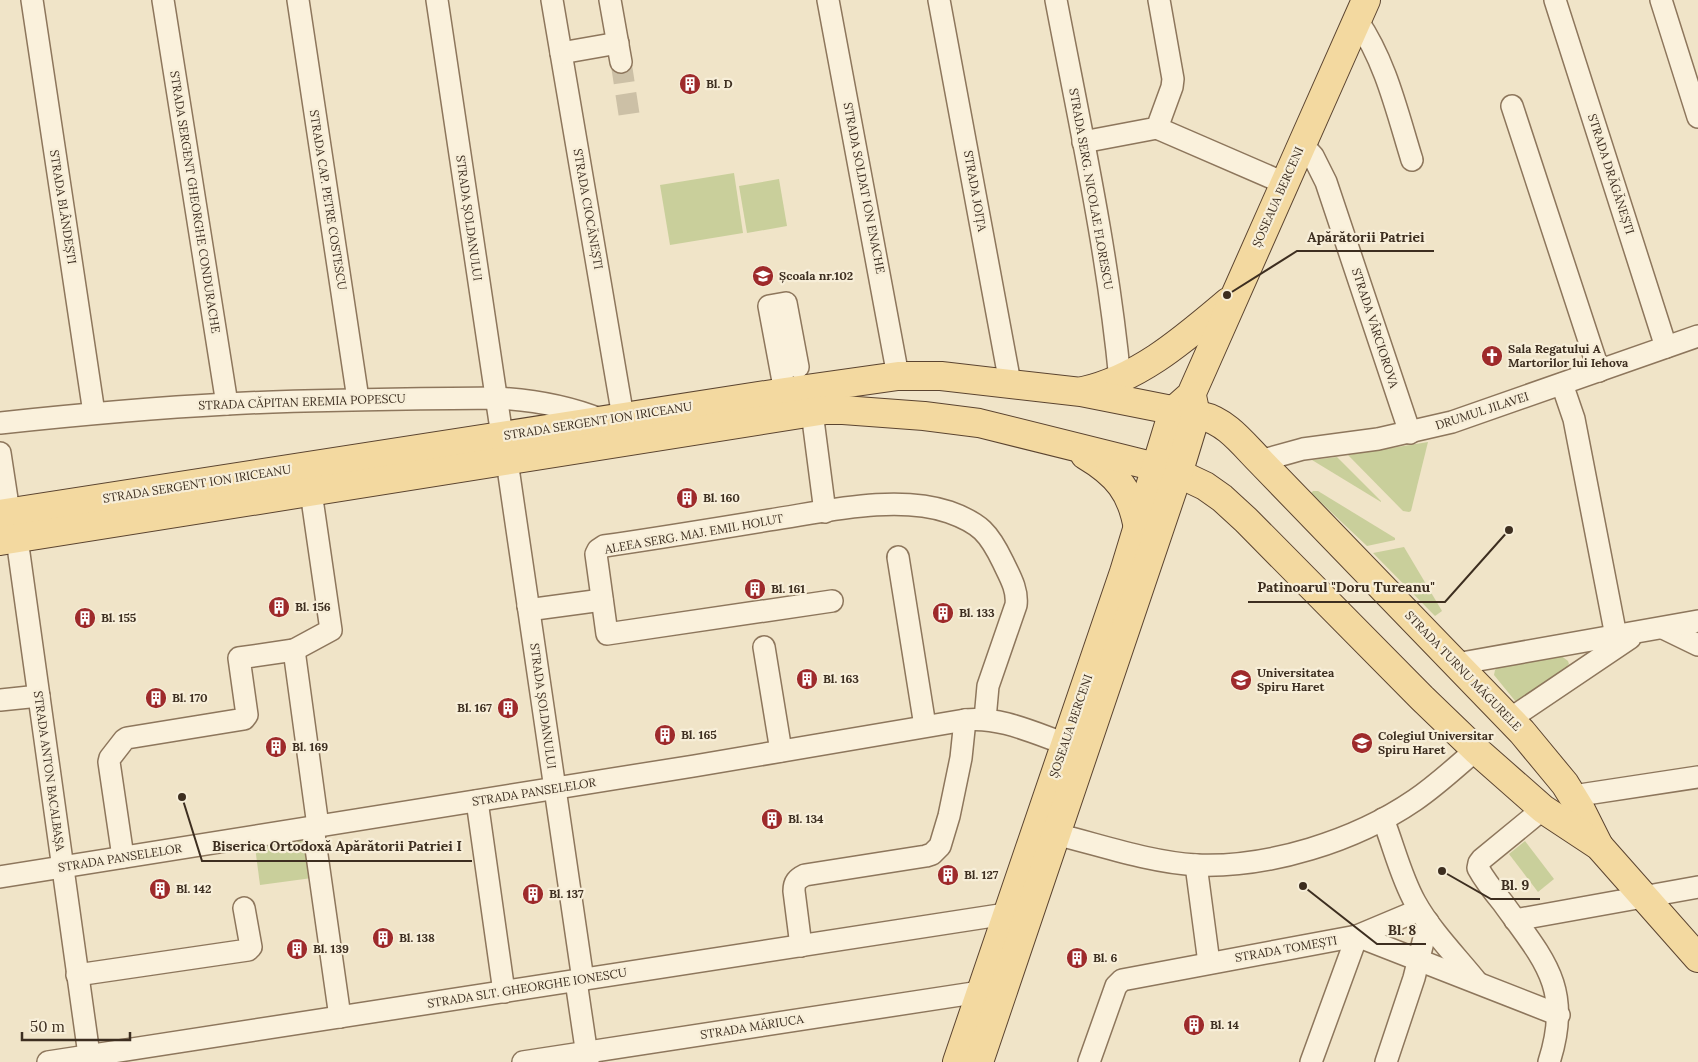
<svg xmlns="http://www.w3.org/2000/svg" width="1698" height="1062" viewBox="0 0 1698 1062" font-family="Lora,serif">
<rect width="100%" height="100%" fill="#f0e4c8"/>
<!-- green -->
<g fill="#c9cf9b">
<polygon points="734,173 743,233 670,245 660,185"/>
<polygon points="779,179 787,226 747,233 739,186"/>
<polygon points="1428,442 1411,511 1409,512 1403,511 1348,455"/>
<polygon points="1337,457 1381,501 1381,502 1312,460"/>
<polygon points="1313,491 1318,491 1395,538 1395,540 1367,546 1311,493"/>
<polygon points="1404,547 1442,611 1435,616 1373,553"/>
<polygon points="1560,655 1568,661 1569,664 1566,668 1521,703 1516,702 1494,675 1495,670 1499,666"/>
<polygon points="307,840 312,878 260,885 255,847"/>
<polygon points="1525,841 1554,879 1538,892 1509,854"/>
</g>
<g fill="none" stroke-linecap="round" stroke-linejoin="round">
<!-- minor-tunnel -->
<polyline stroke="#ccc0a6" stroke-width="21" stroke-dasharray="21 11" stroke-linecap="butt" points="621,62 629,114"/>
<!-- minor casing -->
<g stroke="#8d765c" stroke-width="24">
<g id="minor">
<polyline points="32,0 94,413"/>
<polyline points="163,0 227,404"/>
<polyline points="298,0 358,399"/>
<polyline points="437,0 502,436"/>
<polyline points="552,0 623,417"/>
<polyline points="610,0 621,62"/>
<polyline points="828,0 898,376"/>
<polyline points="939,0 1010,383"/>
<path d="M1056,0c24,126 52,252 64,380"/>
<polyline points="1555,0 1666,347"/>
<polyline points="1661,0 1698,117"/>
<path d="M1357,20c29,42 40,92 55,140"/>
<polyline points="561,53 618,43"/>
<polyline points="1512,106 1599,371"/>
<polyline points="1157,128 1284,183"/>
<polyline points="1083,142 1157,128 1172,87 1173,79 1159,0"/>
<polyline points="1302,144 1313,156 1326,182 1410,433"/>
<polyline points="1562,384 1574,419 1616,636"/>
<polyline points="785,392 769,306 786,303 798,367"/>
<polyline points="812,412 825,512"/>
<path d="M0,423c75,-8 151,-15 227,-19 89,-5 179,-5 269,-6 37,2 72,8 106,22"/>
<polyline points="0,453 9,512"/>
<polyline points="507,461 583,980"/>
<polyline points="1260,461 1303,449 1378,439 1452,422 1698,336"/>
<polyline points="17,539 90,1062"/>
<polyline points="898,557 925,726"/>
<path d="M832,601l-225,33 -11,-80 2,-4 6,-4c55,-8 110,-17 165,-26 55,-8 126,-26 180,-8 31,11 40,21 54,50 6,13 15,27 13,43l-28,81 -3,33"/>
<polyline points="528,606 535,609 602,600"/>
<polyline points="1663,628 1698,645"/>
<polyline points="764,647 781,751"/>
<polyline points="294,650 318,826"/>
<polyline points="1456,664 1698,621"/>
<polyline points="0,700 39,696"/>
<polyline points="1510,719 1630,638"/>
<polyline points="1573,796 1698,777"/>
<polyline points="477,801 504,992"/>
<path d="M1543,809l-61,50 -3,4 -1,5c7,13 16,24 25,35 41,57 70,85 46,159"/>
<path d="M1383,819c11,28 18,58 32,83 16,29 41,54 62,80"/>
<polyline points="313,827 340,1017"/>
<path d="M1055,834c46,11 93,28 141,31 73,3 159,-24 219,-65 22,-15 41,-33 61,-50"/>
<polyline points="123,857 109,762 110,758 124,740 127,738 244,719 247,715 239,658 294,650 331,630 311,492"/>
<polyline points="1196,865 1209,963"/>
<path d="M0,877l694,-111 271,-46c34,-4 69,13 101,24"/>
<polyline points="1515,920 1698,887"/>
<path d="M801,946l-7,-55c0,-9 3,-12 11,-16l121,-19 6,-2 8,-8 9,-30 12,-58 4,-38"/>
<polyline points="77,975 248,950 251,947 244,908"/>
<polyline points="576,981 588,1062"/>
<polyline points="48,1062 1006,914"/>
<polyline points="523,1062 980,992"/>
<polyline points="1089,1062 1116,986 1122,980 1357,936 1419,910"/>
<polyline points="1311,1062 1357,936 1559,1015"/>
<polyline points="1386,1062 1414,978 1428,922"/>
</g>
</g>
<!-- major casing -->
<g stroke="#5b4430" stroke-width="30">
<g id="major">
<path d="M1083,391c57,-13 101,-52 145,-89"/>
<path d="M1085,455c32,19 47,37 53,74"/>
<path d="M0,514l785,-122 113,-16h43l140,16 121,24c24,5 42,29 58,45l262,271 43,52 16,26 18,36"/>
<polyline points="0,541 826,410 843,410 924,416 979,423 1156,467 1186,477 1205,486 1222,498 1246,520 1422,698 1476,750 1543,809 1599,846 1698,958"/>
<polyline points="957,1062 1124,572 1173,411 1191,395 1366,0"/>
<polyline points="979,1062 1178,474 1196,415 1192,396"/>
</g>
</g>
<!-- minor -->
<use href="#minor" stroke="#faf1dc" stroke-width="21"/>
<!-- major -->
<use href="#major" stroke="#f3d9a0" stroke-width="28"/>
</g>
<!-- icons -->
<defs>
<g id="building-disc" transform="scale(1.125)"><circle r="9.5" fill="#9e2a2b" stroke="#f7eed8"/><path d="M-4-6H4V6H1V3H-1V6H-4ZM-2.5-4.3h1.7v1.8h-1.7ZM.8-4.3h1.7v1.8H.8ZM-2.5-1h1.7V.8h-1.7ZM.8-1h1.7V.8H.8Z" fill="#fff"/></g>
<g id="school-disc" transform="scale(1.125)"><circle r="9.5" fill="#9e2a2b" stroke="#f7eed8"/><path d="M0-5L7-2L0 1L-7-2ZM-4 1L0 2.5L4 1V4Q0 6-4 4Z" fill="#fff"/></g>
<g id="church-disc" transform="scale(1.125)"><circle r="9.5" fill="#9e2a2b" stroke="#f7eed8"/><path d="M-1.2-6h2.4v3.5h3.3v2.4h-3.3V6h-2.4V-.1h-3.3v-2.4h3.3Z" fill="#fff"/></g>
<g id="university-disc" transform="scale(1.125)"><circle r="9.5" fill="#9e2a2b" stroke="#f7eed8"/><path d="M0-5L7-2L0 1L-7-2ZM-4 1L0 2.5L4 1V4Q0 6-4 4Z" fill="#fff"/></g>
</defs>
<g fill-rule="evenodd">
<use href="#building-disc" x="690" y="84"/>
<use href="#school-disc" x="763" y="276"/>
<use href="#church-disc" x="1492" y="356"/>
<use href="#building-disc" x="687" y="498"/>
<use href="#building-disc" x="755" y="589"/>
<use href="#building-disc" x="279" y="607"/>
<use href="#building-disc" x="943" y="613"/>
<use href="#building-disc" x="85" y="618"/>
<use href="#building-disc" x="807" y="679"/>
<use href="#university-disc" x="1241" y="680"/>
<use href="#building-disc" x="156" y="698"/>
<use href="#building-disc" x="508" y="708"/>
<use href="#building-disc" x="665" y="735"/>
<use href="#university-disc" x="1362" y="743"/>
<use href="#building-disc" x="276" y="747"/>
<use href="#building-disc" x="772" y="819"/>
<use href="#building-disc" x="948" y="875"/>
<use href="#building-disc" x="160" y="889"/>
<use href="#building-disc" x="533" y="894"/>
<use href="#building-disc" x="383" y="938"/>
<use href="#building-disc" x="297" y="949"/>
<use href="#building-disc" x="1077" y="958"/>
<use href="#building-disc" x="1194" y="1025"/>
</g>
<g text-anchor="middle" stroke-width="4.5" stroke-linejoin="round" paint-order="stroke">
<!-- poi labels -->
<g font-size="12" font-weight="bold" fill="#3d2e20" stroke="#f7eed8" text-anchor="start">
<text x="706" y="88">Bl. D</text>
<text x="779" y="280">Școala nr.102</text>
<text x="1508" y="353">Sala Regatului A<tspan x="1508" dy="14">Martorilor lui Iehova</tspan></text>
<text x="703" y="502">Bl. 160</text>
<text x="771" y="593">Bl. 161</text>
<text x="295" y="611">Bl. 156</text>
<text x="959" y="617">Bl. 133</text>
<text x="101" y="622">Bl. 155</text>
<text x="1257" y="677">Universitatea<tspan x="1257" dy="14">Spiru Haret</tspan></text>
<text x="823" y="683">Bl. 163</text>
<text x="172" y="702">Bl. 170</text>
<text x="492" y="712" text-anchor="end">Bl. 167</text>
<text x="681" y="739">Bl. 165</text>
<text x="1378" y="740">Colegiul Universitar<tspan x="1378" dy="14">Spiru Haret</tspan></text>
<text x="292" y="751">Bl. 169</text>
<text x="788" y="823">Bl. 134</text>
<text x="964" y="879">Bl. 127</text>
<text x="176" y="893">Bl. 142</text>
<text x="549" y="898">Bl. 137</text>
<text x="399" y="942">Bl. 138</text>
<text x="313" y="953">Bl. 139</text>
<text x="1093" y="962">Bl. 6</text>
<text x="1210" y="1029">Bl. 14</text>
</g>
<!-- street labels -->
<g font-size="12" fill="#3d2e20" stroke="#f7eed8">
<text transform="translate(1611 174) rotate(72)" y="4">STRADA DRĂGĂNEȘTI</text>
<text transform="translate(864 188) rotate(79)" y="4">STRADA SOLDAT ION ENACHE</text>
<text transform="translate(1091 189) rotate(80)" y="4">STRADA SERG. NICOLAE FLORESCU</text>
<text transform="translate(975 191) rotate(80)" y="4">STRADA JOIȚA</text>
<text transform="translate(1278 197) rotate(-66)" y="4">ȘOSEAUA BERCENI</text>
<text transform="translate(328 200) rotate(81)" y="4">STRADA CAP. PETRE COSTESCU</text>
<text transform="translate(195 202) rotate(81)" y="4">STRADA SERGENT GHEORGHE CONDURACHE</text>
<text transform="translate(63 207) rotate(81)" y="4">STRADA BLÂNDEȘTI</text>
<text transform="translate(588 209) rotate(80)" y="4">STRADA CIOCĂNEȘTI</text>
<text transform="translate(469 218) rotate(82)" y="4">STRADA ȘOLDANULUI</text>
<text transform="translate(1375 328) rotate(72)" y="4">STRADA VÂRCIOROVA</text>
<text transform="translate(302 402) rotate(-2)" y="4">STRADA CĂPITAN EREMIA POPESCU</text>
<text transform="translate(1482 411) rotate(-18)" y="4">DRUMUL JILAVEI</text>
<text transform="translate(598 421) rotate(-9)" y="4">STRADA SERGENT ION IRICEANU</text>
<text transform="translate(197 484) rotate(-9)" y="4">STRADA SERGENT ION IRICEANU</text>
<text transform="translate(694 534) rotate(-10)" y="4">ALEEA SERG. MAJ. EMIL HOLUT</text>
<text transform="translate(1463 671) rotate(46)" y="4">STRADA TURNU MĂGURELE</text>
<text transform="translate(543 706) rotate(82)" y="4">STRADA ȘOLDANULUI</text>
<text transform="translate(1071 726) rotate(-71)" y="4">ȘOSEAUA BERCENI</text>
<text transform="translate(49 771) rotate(82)" y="4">STRADA ANTON BACALBAȘA</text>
<text transform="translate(534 792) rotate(-9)" y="4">STRADA PANSELELOR</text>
<text transform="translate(120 858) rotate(-9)" y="4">STRADA PANSELELOR</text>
<text transform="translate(1286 949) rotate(-10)" y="4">STRADA TOMEȘTI</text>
<text transform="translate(527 988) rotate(-9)" y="4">STRADA SLT. GHEORGHE IONESCU</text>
<text transform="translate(752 1027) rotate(-9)" y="4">STRADA MĂRIUCA</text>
</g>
</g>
<!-- callouts -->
<path fill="none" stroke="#3d2e20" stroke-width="2" d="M1227 295L1297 251H1434M1509 530L1445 602H1248M182 797L202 861H472M1442 871L1491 899H1540M1303 886L1377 944H1426"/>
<g fill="#3d2e20" stroke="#f7eed8" stroke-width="2">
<circle cx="1227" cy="295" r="5"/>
<circle cx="1509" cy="530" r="5"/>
<circle cx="182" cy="797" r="5"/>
<circle cx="1442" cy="871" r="5"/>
<circle cx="1303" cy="886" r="5"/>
</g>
<g font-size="14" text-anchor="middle" font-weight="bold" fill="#3d2e20" stroke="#f7eed8" stroke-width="4.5" stroke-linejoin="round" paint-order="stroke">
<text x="1366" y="242">Apărătorii Patriei</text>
<text x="1346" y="592">Patinoarul "Doru Tureanu"</text>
<text x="337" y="851">Biserica Ortodoxă Apărătorii Patriei I</text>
<text x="1515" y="890">Bl. 9</text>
<text x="1402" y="935">Bl. 8</text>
</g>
<!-- scale -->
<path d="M22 1032v8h108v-8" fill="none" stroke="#3d2e20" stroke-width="2.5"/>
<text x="30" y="1032" font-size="15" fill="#3d2e20" stroke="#f7eed8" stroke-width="4" paint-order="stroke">50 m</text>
</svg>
